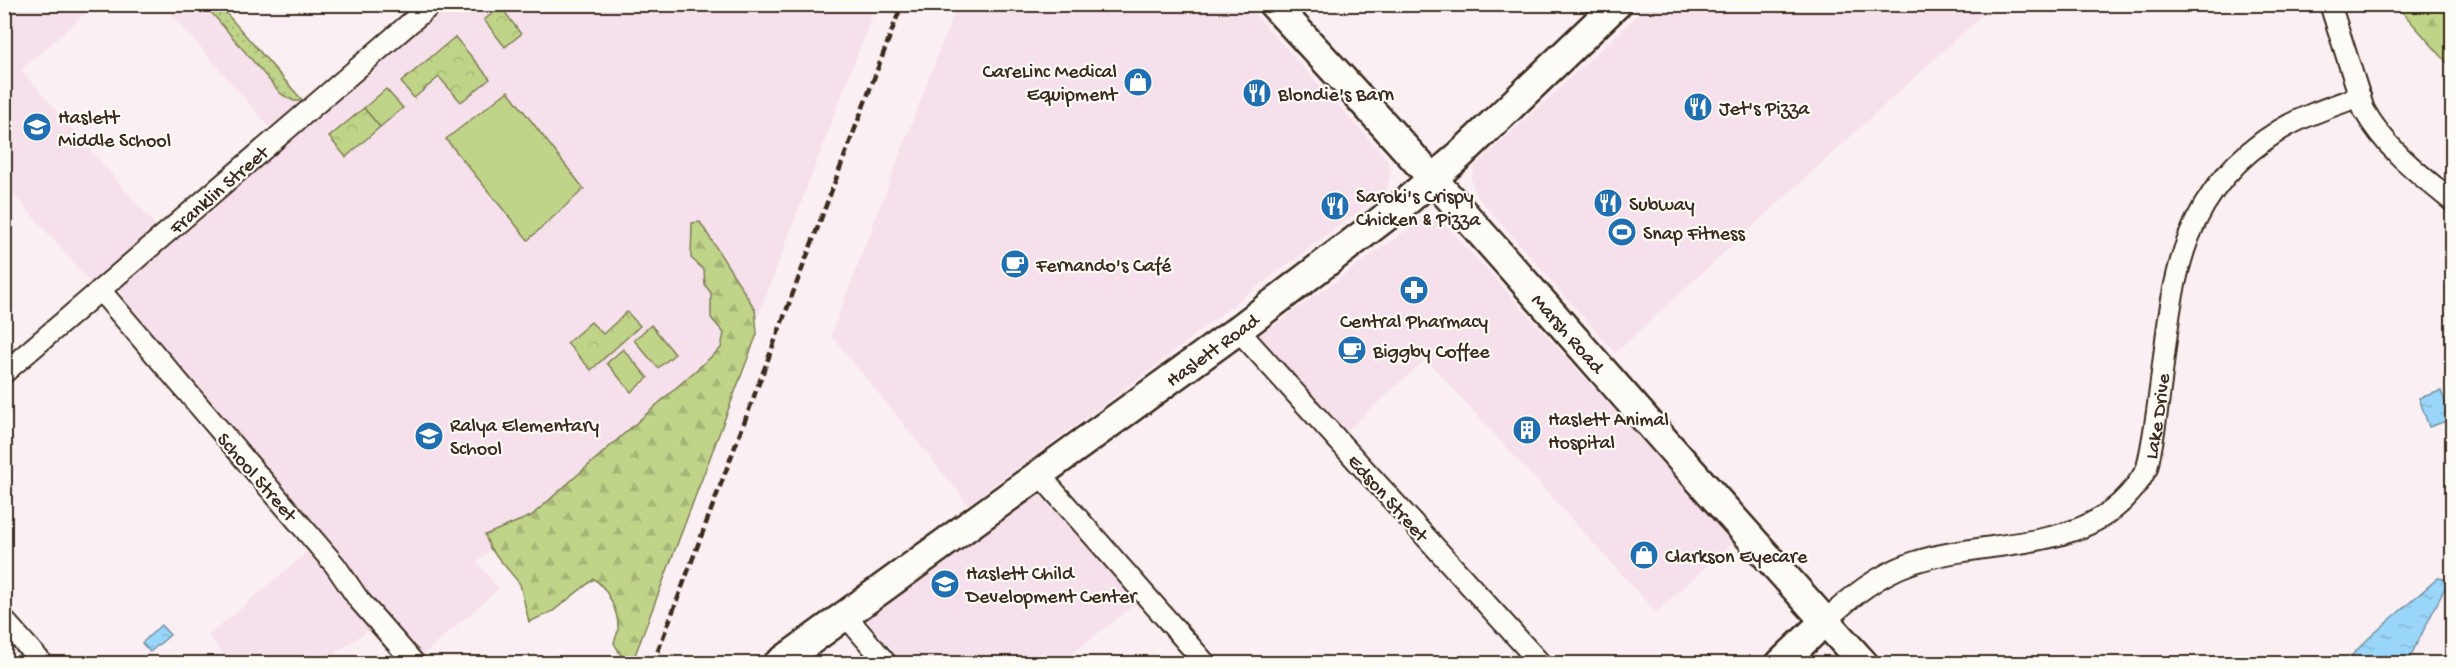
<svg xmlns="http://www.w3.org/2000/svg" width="2457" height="668" viewBox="0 0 2457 668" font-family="'Gochi Hand',sans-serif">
<defs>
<pattern id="grass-dots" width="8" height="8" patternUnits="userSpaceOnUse" patternTransform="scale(1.5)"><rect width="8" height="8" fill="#c0d489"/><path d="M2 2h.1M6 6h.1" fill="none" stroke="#a6b676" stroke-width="1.8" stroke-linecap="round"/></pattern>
<pattern id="forest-firs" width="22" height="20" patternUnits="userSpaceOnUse" patternTransform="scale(1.5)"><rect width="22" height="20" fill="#c0d489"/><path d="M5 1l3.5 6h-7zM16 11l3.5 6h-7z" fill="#a6b676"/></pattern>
<pattern id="park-crowns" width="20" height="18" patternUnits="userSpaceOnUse" patternTransform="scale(1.5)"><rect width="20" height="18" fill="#c0d489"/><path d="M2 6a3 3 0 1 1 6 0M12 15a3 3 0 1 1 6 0" fill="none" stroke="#a6b676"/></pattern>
<pattern id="water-ripples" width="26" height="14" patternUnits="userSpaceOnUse" patternTransform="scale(1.5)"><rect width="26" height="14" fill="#99d6fa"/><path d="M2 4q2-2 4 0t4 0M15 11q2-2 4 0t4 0" fill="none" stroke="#85b8d6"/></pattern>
</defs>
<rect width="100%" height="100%" fill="#faeff2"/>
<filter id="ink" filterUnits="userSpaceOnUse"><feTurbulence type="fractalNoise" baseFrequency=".0167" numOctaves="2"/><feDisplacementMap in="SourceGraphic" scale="12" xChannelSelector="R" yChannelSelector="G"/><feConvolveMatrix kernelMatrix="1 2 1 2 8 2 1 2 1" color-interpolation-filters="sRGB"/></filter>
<g filter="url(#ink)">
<!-- built -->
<g fill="#f6e0eb">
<polygon points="4,5 95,5 21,70 157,227 91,283 5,184"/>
<polygon points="164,5 219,5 303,101 271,129"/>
<polygon points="446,5 876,5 759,314 477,562 499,589 419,658 364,594 343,558 123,304 120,291 125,280"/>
<polygon points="957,5 1246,5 1387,159 1391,172 1388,186 1383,193 1204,327 1156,366 968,504 831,335"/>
<polygon points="1649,5 1993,5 1615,353 1476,195 1471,179 1475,166"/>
<polygon points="1431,218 1441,221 1449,228 1733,542 1656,612 1426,359 1342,435 1255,339 1419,221"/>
<polygon points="1036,491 1138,602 1060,663 904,663 863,616"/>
<polygon points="313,547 373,627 321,663 232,663 208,636"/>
</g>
<!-- grass -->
<polygon fill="url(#grass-dots)" stroke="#7e7f54" stroke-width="1.5" points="205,5 219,5 303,101 294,101 281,94"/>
<!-- forest -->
<g fill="url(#forest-firs)" stroke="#7e7f54" stroke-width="1.5">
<polygon points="2396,5 2452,5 2452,68"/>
<path d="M700,222l55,87 2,25 -125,329h-7l-11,-20c1,-4 4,-10 4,-14 1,-16 -11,-42 -24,-50l-41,32 -24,11 -9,-38 -30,-36 -5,-13 46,-19 190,-168 3,-15 -13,-15v-25l-6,-8 -1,-15 -13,-12 1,-35z"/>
</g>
<!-- park -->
<g fill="url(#park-crowns)" stroke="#7e7f54" stroke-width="1.5">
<polygon points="501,7 521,34 505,47 484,20"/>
<polygon points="455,37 490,79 461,102 439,77 414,98 401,82"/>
<polygon points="364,108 380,127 346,157 329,137"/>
<polygon points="627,312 640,326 591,370 567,343 591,322 603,334"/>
</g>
<!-- garden -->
<g fill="#c0d489" stroke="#7e7f54" stroke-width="1.5">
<polygon points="386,89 403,108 380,127 364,108"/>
<polygon points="508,91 584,189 528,240 446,139"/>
<polygon points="651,325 675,354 658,368 634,340"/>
<polygon points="623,349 648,378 631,392 607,363"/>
</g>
<!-- water -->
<g fill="url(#water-ripples)" stroke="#7391a2" stroke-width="1.5">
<polygon points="2441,391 2452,419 2429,427 2419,398"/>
<polygon points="2438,578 2444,579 2446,586 2407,663 2344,663 2370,637"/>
<polygon points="161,625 170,635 150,652 142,643"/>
</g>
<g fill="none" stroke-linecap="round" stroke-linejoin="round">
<!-- street casing -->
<g stroke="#3b2a1e" stroke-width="24">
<g id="street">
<path d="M2330,4l34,106c22,39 54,63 88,91"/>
<polyline points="100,290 335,565 359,600 415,664"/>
<polyline points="1238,330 1541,664"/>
<polyline points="4,373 432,4"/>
<polyline points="1039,474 1206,664"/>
<polyline points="845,615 887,664"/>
<polyline points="4,620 43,664"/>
<path id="s1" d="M1825,621c26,-24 52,-46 87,-58 82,-28 189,-5 235,-95 30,-127 2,-258 133,-338 25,-15 53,-24 80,-34"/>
</g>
</g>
<!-- secondary casing -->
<g stroke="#3b2a1e" stroke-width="33">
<g id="secondary">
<path id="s2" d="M1273,4c202,216 392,442 591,660"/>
<path id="s3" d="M778,664l460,-334 170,-130 53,-46 156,-150"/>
<polyline points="1780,664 1825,621"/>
</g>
</g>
<!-- street -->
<use href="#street" stroke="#fdfcf7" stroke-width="20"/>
<!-- secondary -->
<use href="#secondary" stroke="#fdfcf7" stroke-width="28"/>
<!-- rail -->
<polyline stroke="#3b2a1e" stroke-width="4.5" stroke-dasharray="9 4.5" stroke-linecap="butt" points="653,664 902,4"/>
</g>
</g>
<!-- icons -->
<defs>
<g id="shop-disc" transform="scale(1.5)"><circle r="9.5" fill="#1f6fb2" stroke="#fdfcf7"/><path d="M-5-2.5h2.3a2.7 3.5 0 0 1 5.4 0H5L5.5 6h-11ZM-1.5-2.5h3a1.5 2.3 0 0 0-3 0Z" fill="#fff"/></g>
<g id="restaurant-disc" transform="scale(1.5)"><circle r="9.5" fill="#1f6fb2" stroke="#fdfcf7"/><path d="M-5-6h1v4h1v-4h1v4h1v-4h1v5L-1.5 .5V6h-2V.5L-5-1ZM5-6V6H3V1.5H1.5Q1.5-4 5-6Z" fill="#fff"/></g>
<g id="school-disc" transform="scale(1.5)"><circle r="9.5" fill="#1f6fb2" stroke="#fdfcf7"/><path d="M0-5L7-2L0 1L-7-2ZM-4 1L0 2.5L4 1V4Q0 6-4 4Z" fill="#fff"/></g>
<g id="stadium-disc" transform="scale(1.5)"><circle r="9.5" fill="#1f6fb2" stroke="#fdfcf7"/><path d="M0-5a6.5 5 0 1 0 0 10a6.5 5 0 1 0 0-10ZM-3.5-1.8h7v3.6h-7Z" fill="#fff"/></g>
<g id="cafe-disc" transform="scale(1.5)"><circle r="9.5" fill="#1f6fb2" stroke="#fdfcf7"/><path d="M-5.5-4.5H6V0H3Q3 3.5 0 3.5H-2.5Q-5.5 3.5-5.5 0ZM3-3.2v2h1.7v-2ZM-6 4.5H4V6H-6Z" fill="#fff"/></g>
<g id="pharmacy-disc" transform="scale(1.5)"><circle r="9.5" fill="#1f6fb2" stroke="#fdfcf7"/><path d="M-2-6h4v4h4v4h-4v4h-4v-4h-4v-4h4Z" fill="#fff"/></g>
<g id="building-disc" transform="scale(1.5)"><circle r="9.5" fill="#1f6fb2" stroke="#fdfcf7"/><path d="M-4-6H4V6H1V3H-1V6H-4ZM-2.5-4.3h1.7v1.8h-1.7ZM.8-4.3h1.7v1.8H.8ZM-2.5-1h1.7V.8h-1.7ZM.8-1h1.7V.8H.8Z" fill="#fff"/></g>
</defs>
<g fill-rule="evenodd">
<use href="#shop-disc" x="1138" y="82"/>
<use href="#restaurant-disc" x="1257" y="93"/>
<use href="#restaurant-disc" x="1698" y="107"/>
<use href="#school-disc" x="37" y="127"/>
<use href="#restaurant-disc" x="1608" y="203"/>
<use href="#restaurant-disc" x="1335" y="206"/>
<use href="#stadium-disc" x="1622" y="232"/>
<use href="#cafe-disc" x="1015" y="264"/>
<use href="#pharmacy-disc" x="1414" y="290"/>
<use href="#cafe-disc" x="1352" y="350"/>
<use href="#building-disc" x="1527" y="430"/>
<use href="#school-disc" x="429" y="436"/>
<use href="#shop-disc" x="1644" y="555"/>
<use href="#school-disc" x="945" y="584"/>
</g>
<g text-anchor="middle" stroke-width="4.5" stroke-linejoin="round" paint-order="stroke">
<!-- poi labels -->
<g font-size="20" fill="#3b2a1e" stroke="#fdfcf7" text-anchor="start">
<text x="1117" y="77" text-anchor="end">CareLinc Medical<tspan x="1117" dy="23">Equipment</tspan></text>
<text x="1278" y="100">Blondie's Barn</text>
<text x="1719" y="114">Jet's Pizza</text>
<text x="58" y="123">Haslett<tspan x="58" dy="23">Middle School</tspan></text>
<text x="1356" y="202">Saroki's Crispy<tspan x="1356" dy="23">Chicken &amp; Pizza</tspan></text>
<text x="1629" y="210">Subway</text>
<text x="1643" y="239">Snap Fitness</text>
<text x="1036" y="271">Fernando's Café</text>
<text x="1414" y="327" text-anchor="middle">Central Pharmacy</text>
<text x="1373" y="357">Biggby Coffee</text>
<text x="1548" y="425">Haslett Animal<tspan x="1548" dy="23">Hospital</tspan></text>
<text x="450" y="431">Ralya Elementary<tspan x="450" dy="23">School</tspan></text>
<text x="1665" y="562">Clarkson Eyecare</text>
<text x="966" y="579">Haslett Child<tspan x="966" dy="23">Development Center</tspan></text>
</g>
<!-- street labels -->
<g font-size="20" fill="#3b2a1e" stroke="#fdfcf7">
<text transform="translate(218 189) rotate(-41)" y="7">Franklin Street</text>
<text dy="7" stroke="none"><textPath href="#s2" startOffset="442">Marsh Road</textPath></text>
<text dy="7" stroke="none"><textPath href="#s3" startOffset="536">Haslett Road</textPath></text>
<text dy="7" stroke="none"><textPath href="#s1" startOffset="422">Lake Drive</textPath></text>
<text transform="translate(258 476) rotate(49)" y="7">School Street</text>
<text transform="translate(1389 497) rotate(48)" y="7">Edson Street</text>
</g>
</g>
<!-- margin -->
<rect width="2457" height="668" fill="none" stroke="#fdfcf7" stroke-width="24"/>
<rect x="12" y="12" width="2433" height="644" fill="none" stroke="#3b2a1e" stroke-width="2" filter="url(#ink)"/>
</svg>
